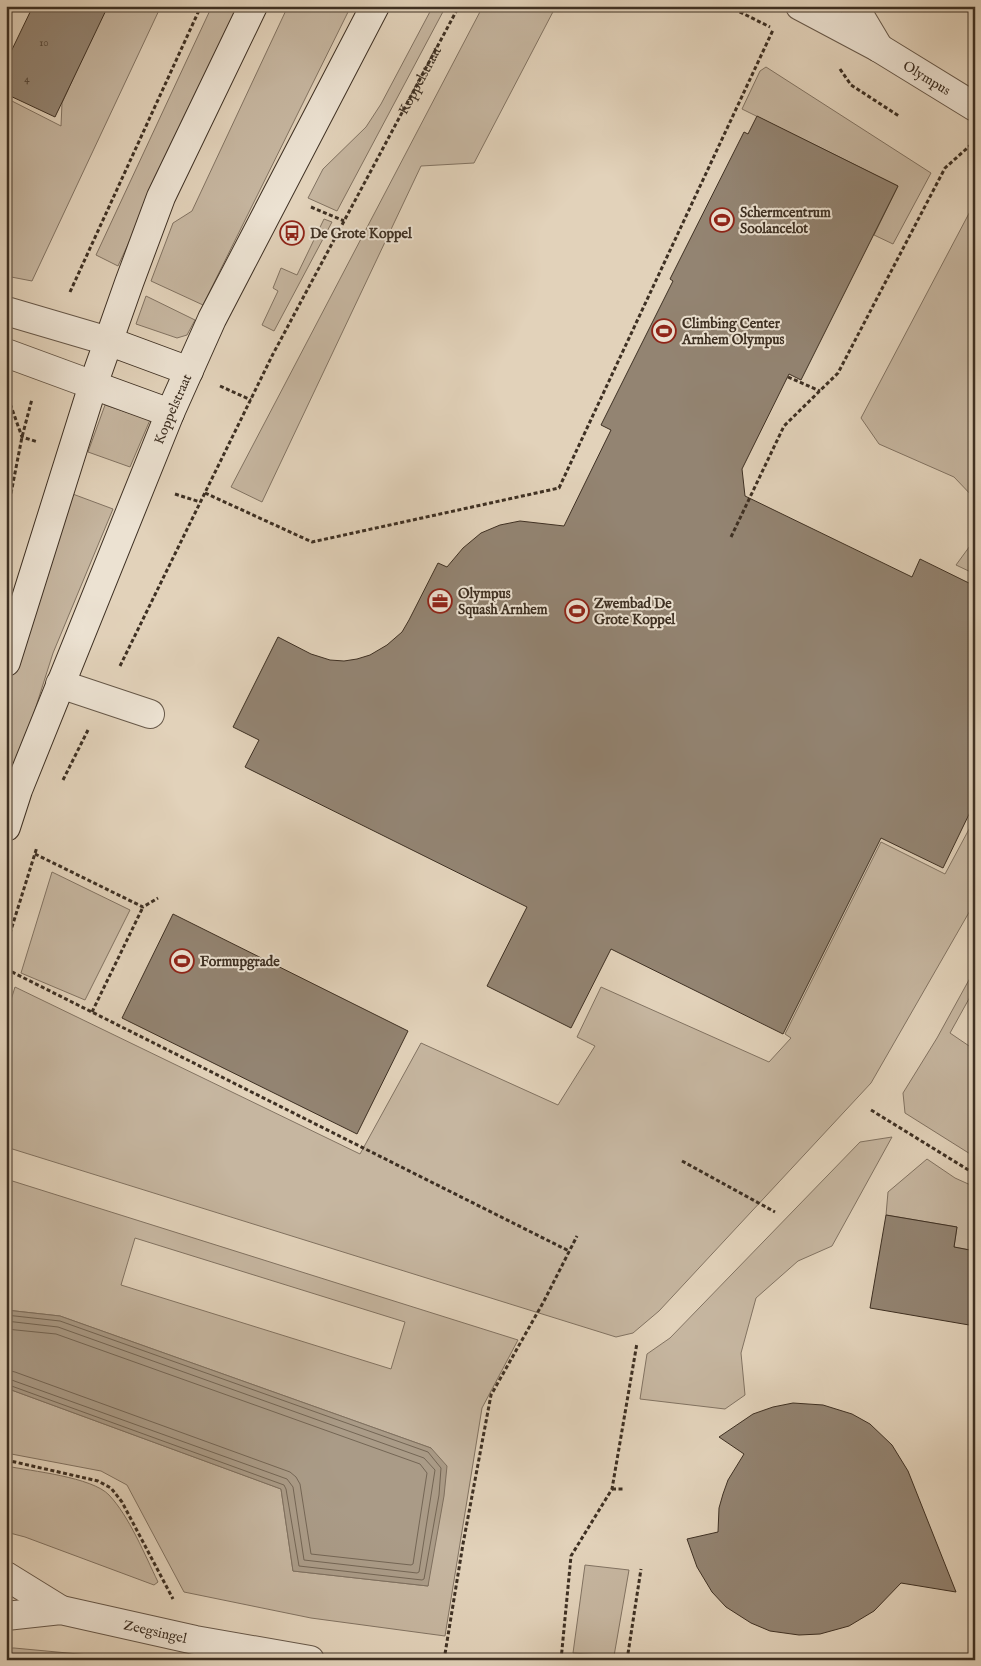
<svg xmlns="http://www.w3.org/2000/svg" width="981" height="1666" viewBox="0 0 981 1666" font-family="'IM FELL English',serif">
<rect width="100%" height="100%" fill="#e2d2ba"/>
<filter id="stains"><feTurbulence type="fractalNoise" baseFrequency=".004" numOctaves="4"/><feColorMatrix values="0 0 0 0 .2 0 0 0 0 .09 0 0 0 0 .02 0 0 0 .5 -.17"/></filter>
<radialGradient id="worn" r=".72"><stop offset=".6" stop-color="#630" stop-opacity="0"/><stop offset="1" stop-color="#630" stop-opacity=".3"/></radialGradient>
<!-- green -->
<g fill="#c6b6a0" stroke="#827362" fill-rule="evenodd">
<polygon points="106,6 161,6 32,281 6,276 6,98 61,126 62,103"/>
<polygon points="212,6 238,6 118,266 96,255"/>
<polygon points="288,6 351,6 203,305 151,281 173,223 192,211"/>
<polygon points="433,6 446,6 337,211 308,198 323,169 366,127 381,104"/>
<polygon points="483,6 556,6 474,163 421,166 262,502 231,487"/>
<polygon points="766,67 931,173 893,244 874,235 898,186 742,109 760,71"/>
<polygon points="975,202 975,499 954,477 879,444 861,418"/>
<polygon points="324,219 332,222 274,331 262,325 278,291 273,288 281,268 297,275"/>
<polygon points="146,296 195,320 187,335 177,338 136,324"/>
<polygon points="105,405 150,420 130,467 88,452"/>
<polygon points="70,493 113,509 53,653 6,801 6,690"/>
<polygon points="975,539 975,574 956,565"/>
<polygon points="975,818 975,902 871,1083 659,1311 633,1333 616,1337 6,1147 6,1016 15,987 360,1154 421,1043 558,1105 595,1046 577,1037 601,987 769,1062 791,1038 785,1034 881,842 945,874"/>
<polygon points="52,872 130,910 85,1000 21,973"/>
<polygon points="975,969 975,988 950,1033 975,1050 975,1157 905,1113 903,1093 937,1038"/>
<polygon points="892,1137 832,1246 798,1261 756,1298 741,1353 745,1395 725,1409 640,1399 647,1354 670,1338 860,1142"/>
<polygon points="927,1159 955,1178 975,1187 975,1251 954,1247 957,1227 886,1215 888,1192"/>
<path d="M6,1179l512,161 -36,68 -37,228 -134,-18 -127,-26 -57,-107 -26,-14 -95,-18v-65l275,101 12,82 135,15 3,-138 -371,-132 -54,-6zM135,1238l270,84 -14,47 -270,-84z"/>
<path d="M6,1466c25,5 86,11 103,29 20,21 36,60 49,87l-4,3 -129,-48 -19,-5z"/>
<polygon points="585,1565 629,1570 614,1656 573,1653"/>
<polygon points="6,1648 14,1648 143,1660 6,1660"/>
</g>
<!-- water -->
<polygon fill="#aa9b87" stroke="#7f705f" points="6,1310 60,1316 431,1448 447,1466 444,1496 428,1586 293,1571 281,1489 6,1388"/>
<g fill="none" stroke-linecap="round" stroke-linejoin="round">
<!-- shore -->
<g stroke="#746655" stroke-width="1">
<polyline points="6,1315 60,1321 428,1452 441,1468 439,1495 424,1579 422,1580 299,1566 286,1489 284,1485 6,1384"/>
<polyline points="6,1321 58,1327 424,1458 435,1470 419,1572 417,1573 304,1560 293,1487 287,1479 6,1378"/>
<polyline points="6,1329 56,1334 420,1464 427,1473 413,1564 411,1565 311,1554 300,1484 296,1477 290,1472 15,1372 6,1370"/>
</g>
</g>
<!-- building -->
<g fill="#938472" stroke="#3e3023">
<polygon points="33,6 108,6 55,117 6,94 6,62"/>
<polygon points="757,116 898,186 801,380 789,374 742,469 745,496 912,577 920,559 975,586 975,802 943,868 881,838 783,1034 611,949 571,1028 487,986 527,907 245,767 259,740 233,727 278,637 311,654 330,660 344,661 357,659 370,655 387,645 402,632 409,620 438,563 447,567 463,548 481,533 500,525 520,521 564,526 611,430 601,425 673,281 670,279 744,132 748,134"/>
<polygon points="173,914 408,1031 357,1134 122,1018"/>
<polygon points="886,1215 957,1227 954,1247 975,1251 975,1326 870,1308"/>
<polygon points="793,1403 823,1405 852,1414 870,1424 892,1445 908,1471 956,1592 901,1583 874,1611 849,1626 820,1634 799,1635 770,1631 751,1623 726,1607 712,1592 697,1567 687,1539 718,1532 719,1508 723,1494 728,1480 744,1454 719,1437 753,1414 773,1407"/>
</g>
<g fill="none" stroke-linecap="round" stroke-linejoin="round">
<!-- street casing -->
<g stroke="#675849" stroke-width="30">
<g id="street">
<path id="s2" d="M800,6l79,42 96,59"/>
<polyline points="854,6 879,48"/>
<polyline points="6,311 108,341"/>
<polyline points="6,353 93,385"/>
<polyline points="60,684 150,714"/>
<polyline points="6,1576 61,1610"/>
<path id="s3" d="M6,1616l55,-6 134,30 115,20"/>
</g>
</g>
<!-- secondary casing -->
<g stroke="#3e3023" stroke-width="30">
<g id="secondary">
<polyline points="108,341 189,371"/>
<polyline points="93,385 170,413"/>
<polyline points="6,662 93,385 129,283 161,197 253,6"/>
<path id="s4" d="M6,827l12,-37 152,-377 42,-94 163,-313"/>
</g>
</g>
<!-- path -->
<g stroke="#3e3023" stroke-width="3" stroke-dasharray="4 2.5" stroke-linecap="butt">
<polyline points="728,6 770,27"/>
<polyline points="840,69 851,85 899,116"/>
<polyline points="311,207 344,221"/>
<polyline points="70,292 201,6"/>
<polyline points="788,377 820,391"/>
<polyline points="220,386 251,400"/>
<polyline points="6,399 11,406 22,437 38,442"/>
<polyline points="205,493 312,542 559,488 773,30"/>
<polyline points="175,494 200,502"/>
<polyline points="6,519 22,437 32,399"/>
<polyline points="731,537 784,426 838,373 945,168 974,142"/>
<path id="s1" d="M120,666l153,-312 186,-348"/>
<polyline points="63,780 88,730"/>
<polyline points="35,854 143,907 158,898"/>
<polyline points="6,946 37,847"/>
<polyline points="6,969 569,1251"/>
<polyline points="92,1012 143,907"/>
<polyline points="871,1110 975,1174"/>
<polyline points="682,1161 775,1212"/>
<polyline points="6,1460 98,1481 111,1488 122,1502 173,1599"/>
<polyline points="612,1489 623,1489"/>
<polyline points="444,1660 463,1544 491,1395 544,1301 577,1236"/>
<polyline points="561,1660 571,1556 612,1489 637,1343"/>
<polyline points="627,1660 641,1569"/>
</g>
<!-- street -->
<use href="#street" stroke="#ece2d2" stroke-width="28"/>
<!-- secondary -->
<use href="#secondary" stroke="#ece2d2" stroke-width="28"/>
</g>
<!-- icons -->
<defs>
<g id="stadium-ring" transform="scale(1.25)"><circle r="9.5" fill="#ece2d2" stroke="#8f2418" stroke-width="1.5"/><path d="M0-5a6.5 5 0 1 0 0 10a6.5 5 0 1 0 0-10ZM-3.5-1.8h7v3.6h-7Z" fill="#8f2418"/></g>
<g id="bus-ring" transform="scale(1.25)"><circle r="9.5" fill="#ece2d2" stroke="#8f2418" stroke-width="1.5"/><path d="M-5-6H5V4H4V6H2V4H-2V6H-4V4H-5ZM-3.5-4V0h7V-4ZM-3.5 1.2v1.5H-2V1.2ZM2 1.2v1.5H3.5V1.2Z" fill="#8f2418"/></g>
<g id="office-ring" transform="scale(1.25)"><circle r="9.5" fill="#ece2d2" stroke="#8f2418" stroke-width="1.5"/><path d="M-6-3h4V-5.5h4V-3h4V5H-6ZM-1-4.5V-3h2v-1.5ZM-6 0V1H6V0Z" fill="#8f2418"/></g>
</defs>
<g fill-rule="evenodd">
<use href="#stadium-ring" x="722" y="220"/>
<use href="#bus-ring" x="292" y="233"/>
<use href="#stadium-ring" x="664" y="331"/>
<use href="#office-ring" x="440" y="601"/>
<use href="#stadium-ring" x="577" y="611"/>
<use href="#stadium-ring" x="182" y="961"/>
</g>
<g text-anchor="middle" stroke-width="4" stroke-linejoin="round" paint-order="stroke">
<!-- number labels -->
<g font-size="11" fill="#534537">
<text x="44" y="46">10</text>
<text x="27" y="82">4</text>
</g>
<!-- street labels -->
<g font-size="14" fill="#3e3023" stroke="#ece2d2">
<text dy="5" stroke="none"><textPath href="#s2" startOffset="146">Olympus</textPath></text>
<text dy="5" stroke="none"><textPath href="#s1" startOffset="658">Koppelstraat</textPath></text>
<text dy="5" stroke="none"><textPath href="#s4" startOffset="450">Koppelstraat</textPath></text>
<text dy="5" stroke="none"><textPath href="#s3" startOffset="152">Zeegsingel</textPath></text>
</g>
<!-- poi labels -->
<g font-size="14" font-weight="bold" fill="#3e3023" stroke="#ece2d2" text-anchor="start">
<text x="740" y="217">Schermcentrum<tspan x="740" dy="16">Soolancelot</tspan></text>
<text x="310" y="238">De Grote Koppel</text>
<text x="682" y="328">Climbing Center<tspan x="682" dy="16">Arnhem Olympus</tspan></text>
<text x="458" y="598">Olympus<tspan x="458" dy="16">Squash Arnhem</tspan></text>
<text x="594" y="608">Zwembad De<tspan x="594" dy="16">Grote Koppel</tspan></text>
<text x="200" y="966">Formupgrade</text>
</g>
</g>
<!-- margin -->
<rect width="981" height="1666" fill="none" stroke="#e2d2ba" stroke-width="25"/>
<rect x="8" y="8" width="966" height="1651" fill="none" stroke="#3e3023" stroke-width="2.5"/>
<rect x="12" y="12" width="956" height="1641" fill="none" stroke="#3e3023"/>
<rect width="100%" height="100%" filter="url(#stains)"/>
<rect width="100%" height="100%" fill="url(#worn)"/>
</svg>
